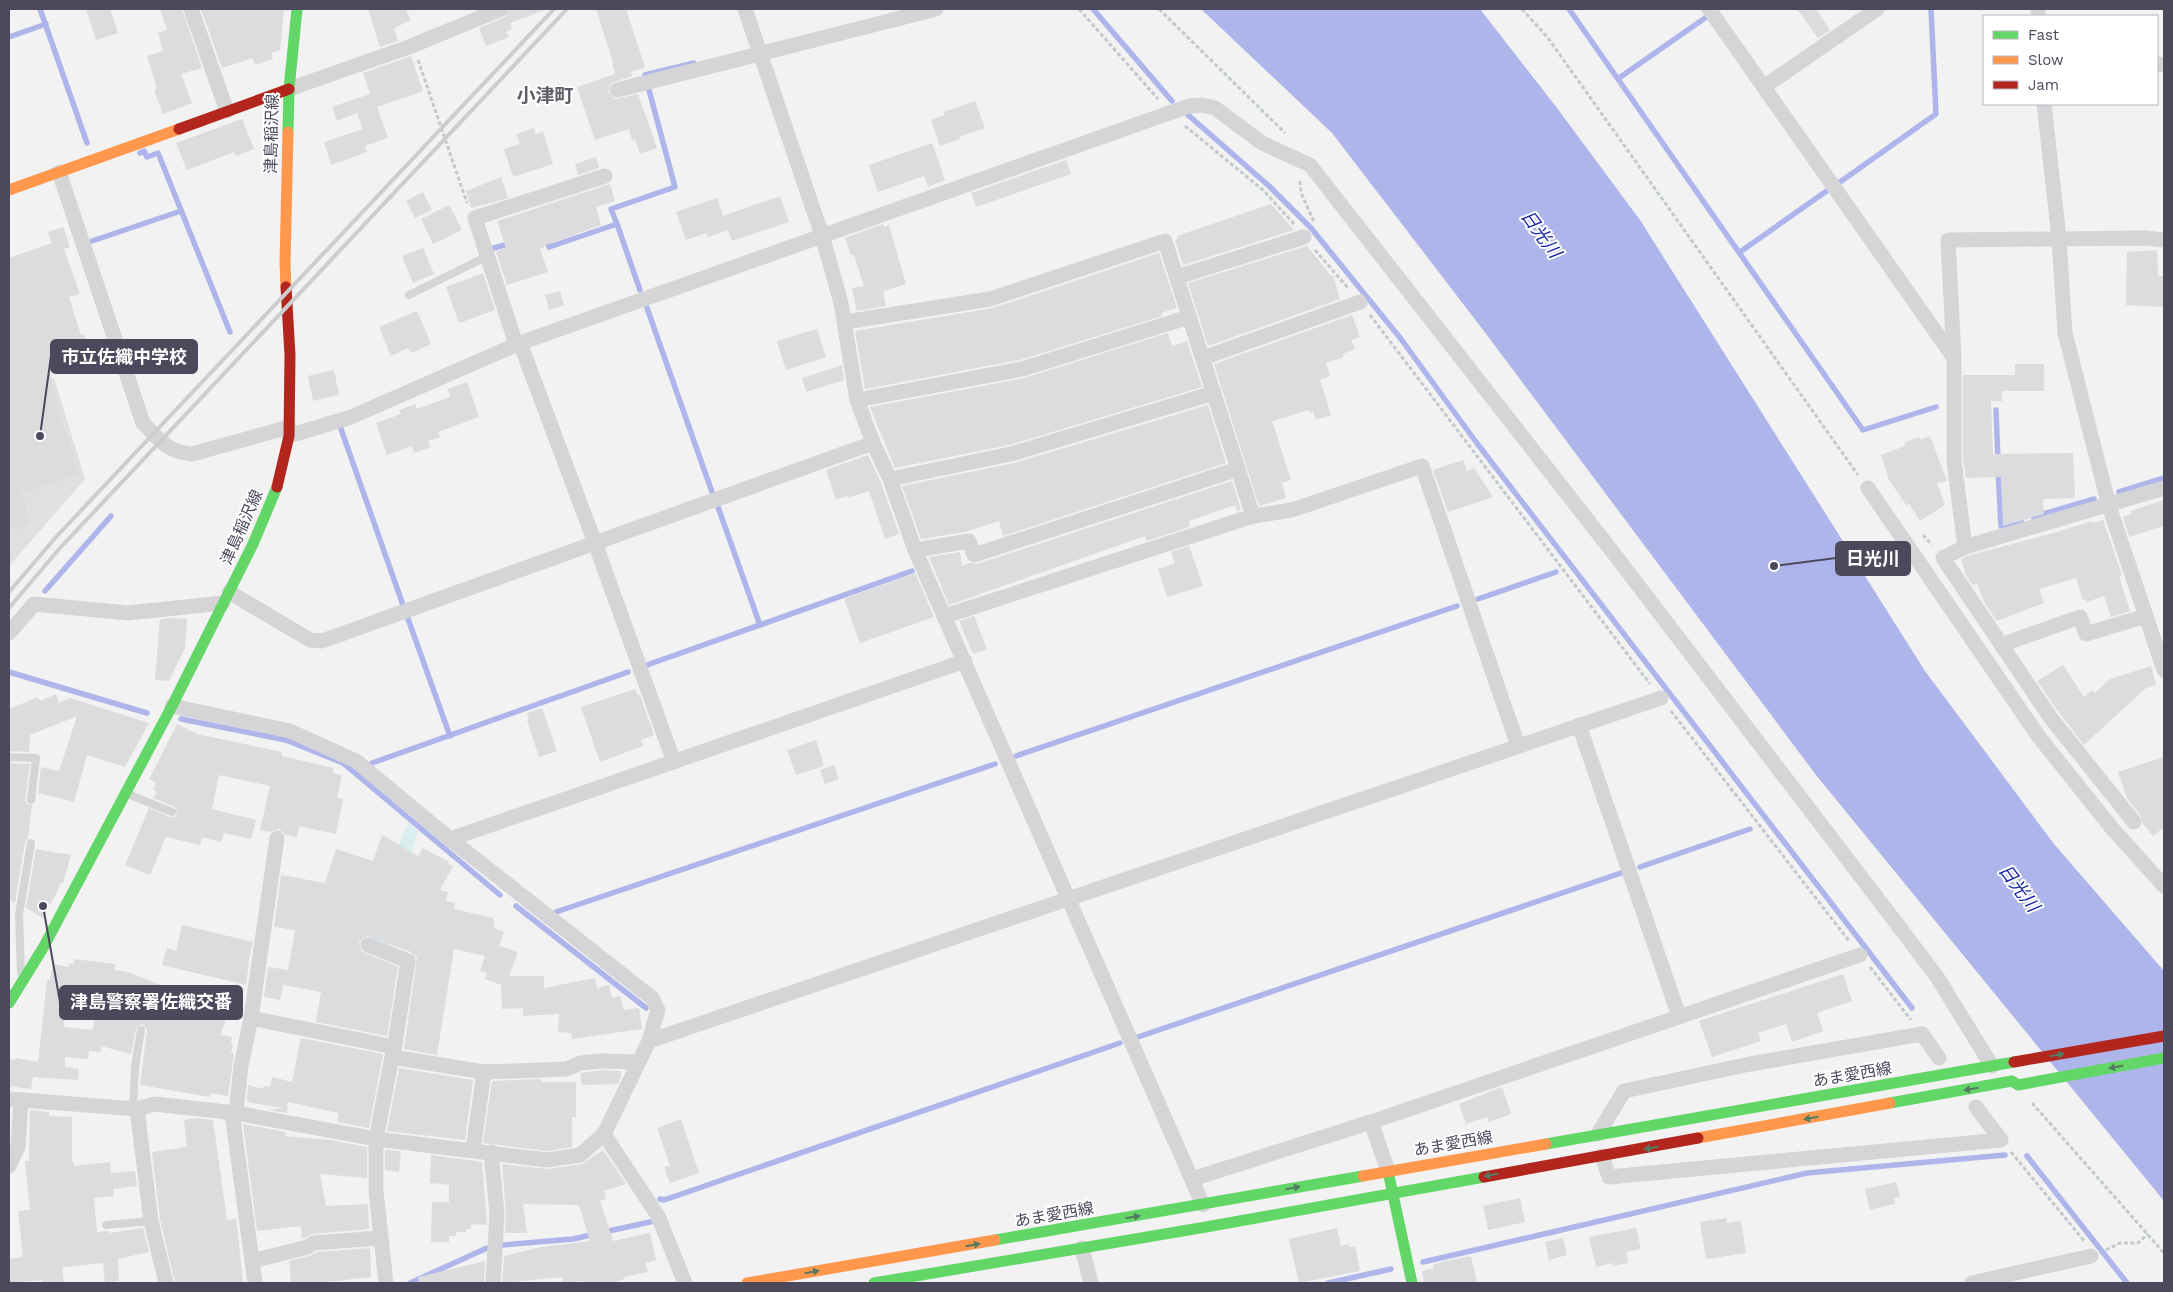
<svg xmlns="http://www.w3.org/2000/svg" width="2173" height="1292" viewBox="0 0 2173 1292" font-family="'Work Sans','Noto Sans JP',sans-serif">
<rect width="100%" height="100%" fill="#f2f2f2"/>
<!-- education -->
<polygon fill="#e1e0e1" points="54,378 85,479 9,566 9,392"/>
<!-- green -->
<polygon fill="#d8eeef" points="408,823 418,831 403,876 388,947 368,939 395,854"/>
<!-- water -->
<polygon fill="#aeb5eb" points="1201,9 1480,9 1557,108 1640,220 1925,671 2054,844 2164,971 2164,1201 1816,775 1487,335 1332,133"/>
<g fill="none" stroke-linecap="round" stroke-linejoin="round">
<!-- stream -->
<g stroke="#aeb5eb" stroke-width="5.5">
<polyline points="40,9 87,143"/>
<polyline points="1093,9 1172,101"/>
<polyline points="1569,9 1863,430 1936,407"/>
<polyline points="9,37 46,24"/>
<polyline points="645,75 694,63"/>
<polyline points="1619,78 1705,18"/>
<polyline points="1187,114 1269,186 1311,228 1401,339 1476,442 1912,1008"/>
<polyline points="140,153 144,151 147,157 158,153 230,332"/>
<polyline points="1840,182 1936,114 1931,9"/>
<polyline points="617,224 611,209 675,187 649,90"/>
<polyline points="546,237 549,247 617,224 640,290"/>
<polyline points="92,241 181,211"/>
<polyline points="494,248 511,243"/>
<polyline points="1740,252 1828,190"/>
<polyline points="647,308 712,492"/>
<polyline points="1996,410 1998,460"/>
<polyline points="341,429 403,605"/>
<polyline points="1998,470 2001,526 2021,521"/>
<polyline points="2119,492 2164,478"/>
<polyline points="718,507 760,625"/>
<polyline points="2033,517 2094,499"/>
<polyline points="45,591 111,516"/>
<polyline points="1478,599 1556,572"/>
<polyline points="407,616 450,736"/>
<polyline points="647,665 912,571"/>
<polyline points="9,672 147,713"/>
<polyline points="181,719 286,740 343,763 500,895"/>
<polyline points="1016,756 1457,606"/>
<polyline points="372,763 628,672"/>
<polyline points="1640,867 1750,829"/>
<polyline points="516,906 646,1008"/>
<polyline points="556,912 995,764"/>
<polyline points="1138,1037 1621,873"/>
<polyline points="2027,1156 2127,1283"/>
<polyline points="660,1199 664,1200 1120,1043"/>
<polyline points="604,1232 650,1222"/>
<polyline points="503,1245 573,1239 595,1234"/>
<polyline points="1423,1262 1807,1173 2005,1155"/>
<polyline points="410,1283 487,1248"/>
<polyline points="1328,1283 1391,1269"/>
</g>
</g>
<!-- building -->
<g fill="#dcdbdd" fill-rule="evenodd">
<polygon points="86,9 110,9 118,33 96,40"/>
<polygon points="160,9 182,9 202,68 181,74 192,103 163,114 154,90 157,88 147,56 163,51 158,33 167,30"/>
<polygon points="201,9 284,9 280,50 271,53 273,59 255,65 253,58 222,68"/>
<polygon points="368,9 405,9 411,20 394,28 398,41 380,47"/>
<polygon points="510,9 544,10 510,23 512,29 506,32 509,37 486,46 479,28 505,17"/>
<polygon points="596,9 626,9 645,67 631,72 632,76 611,83 608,92 615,99 638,94 657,148 640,154 635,139 632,140 629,129 595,140 577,87 615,74 612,62 613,62"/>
<polygon points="1797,9 1816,9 1830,30 1818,38"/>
<polygon points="411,56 423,91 377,107 388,138 365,146 367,152 331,165 324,142 363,129 357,113 337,121 332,107 370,94 363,73"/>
<polygon points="975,101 985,128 959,137 960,139 940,146 931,120 945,115 944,112"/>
<polygon points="242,119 254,149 236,156 234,152 187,170 176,143"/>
<polygon points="534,128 536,134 543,132 553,164 513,177 504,149 520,144 516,134"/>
<polygon points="932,143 945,180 928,187 924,176 878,192 869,165"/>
<polygon points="596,157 599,168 578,175 575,164"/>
<polygon points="1066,160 1071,174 976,207 971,193"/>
<polygon points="501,177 508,198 471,208 466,191"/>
<polygon points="610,184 615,201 596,207 601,225 543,246 544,248 540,249 548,272 507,285 496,252 506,248 497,221"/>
<polygon points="423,192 432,210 415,218 406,201"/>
<polygon points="780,196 789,222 732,241 728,230 708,237 706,233 686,240 676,212 717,198 723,216"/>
<polygon points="1271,204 1294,230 1183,265 1175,240 1178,239 1177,236"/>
<polygon points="449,205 462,230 433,244 421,219"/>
<polygon points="883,224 884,227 889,225 906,284 883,291 886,306 857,311 852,288 864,286 854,255 851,255 845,238"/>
<polygon points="63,227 70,247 64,249 80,294 69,297 81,335 84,334 90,352 87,353 89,358 50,372 53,390 79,474 21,492 31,524 9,531 9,258 52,243 48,232"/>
<polygon points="1307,246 1331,276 1333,275 1340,299 1208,346 1188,283"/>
<polygon points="423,248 434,274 413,283 402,256"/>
<polygon points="2157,250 2158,276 2164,276 2164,307 2126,305 2127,252"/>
<polygon points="1159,253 1177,308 1161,313 1162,316 1020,360 865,389 855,331 993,308"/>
<polygon points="483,273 495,310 459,323 446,287"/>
<polygon points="560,291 564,305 549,310 545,295"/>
<polygon points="417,311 431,344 411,353 408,348 391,356 379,327"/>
<polygon points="1352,315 1360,337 1351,340 1355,349 1342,354 1344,357 1326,363 1330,376 1320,380 1331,415 1316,420 1313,411 1310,413 1309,410 1272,421 1291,480 1282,483 1286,498 1259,506 1214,364"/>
<polygon points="817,329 826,357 786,370 777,341"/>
<polygon points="1168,333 1172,346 1187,341 1202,387 1009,445 895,468 870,407 1024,378"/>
<polygon points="2015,364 2044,364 2044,391 2002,391 2002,401 1991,401 1993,454 2073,453 2075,498 2043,499 2044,514 2003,526 2001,477 1966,478 1963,460 1963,375 2015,375"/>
<polygon points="842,365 844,380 806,392 802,378"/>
<polygon points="334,370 339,395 313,401 308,376"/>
<polygon points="467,382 479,417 438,432 440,437 428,441 431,447 414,453 412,446 387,455 376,423 401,414 399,410 415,404 417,409 450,397 448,389"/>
<polygon points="1208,405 1226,463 1003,536 999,521 965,532 921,539 902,486 1014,463"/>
<polygon points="1930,436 1947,481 1937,483 1945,505 1920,521 1909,504 1907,506 1889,480 1881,455 1905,446 1904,443 1919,437 1920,440"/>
<polygon points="868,455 881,483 899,534 885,539 869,491 848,498 847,496 836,500 826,470"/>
<polygon points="1463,460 1467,471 1474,468 1493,497 1448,512 1433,470"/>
<polygon points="1232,481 1241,510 1237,511 1235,505 1189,521 1190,526 1184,529 1146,541 1145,536 949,605 929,557 960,552 962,566 970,563 977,564"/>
<polygon points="2164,500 2164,526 2129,537 2123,517 2132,514 2131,511"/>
<polygon points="2103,520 2122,575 2119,576 2130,611 2111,617 2104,596 2087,602 2086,599 2083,600 2076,578 2039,589 2044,603 1997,621 1984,602 1977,584 1973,585 1966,576 1961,559 1967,556 2057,532 2092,521 2093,523"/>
<polygon points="1189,546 1203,586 1167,597 1158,569 1175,563 1171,552"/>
<polygon points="915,573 934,617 860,643 844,599"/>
<polygon points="974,616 987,649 973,654 959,621"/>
<polygon points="174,618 187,619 185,648 169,681 155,680 160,619"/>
<polygon points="2063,665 2084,697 2092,690 2095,693 2110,679 2151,666 2156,685 2146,688 2084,745 2058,711 2037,681"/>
<polygon points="635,689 638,696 640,695 654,735 641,740 643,746 600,762 581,707"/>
<polygon points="56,694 59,703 70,698 149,723 125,767 87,755 74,802 38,793 41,767 59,771 77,716 30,735 29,752 9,751 9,709 38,697 40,701"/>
<polygon points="542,708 557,751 539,757 527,720 529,720 527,713"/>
<polygon points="177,724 197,734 282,752 282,756 333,768 333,773 342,775 337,798 343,799 336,834 299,826 297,837 286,835 279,829 270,832 260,830 270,786 219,775 212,809 256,820 251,839 224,833 221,842 202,837 200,845 166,837 150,875 125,865 149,808 170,817 175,817 177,814 175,807 153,798 157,792 153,790 156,783 149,779"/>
<polygon points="816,740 824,766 796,775 787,750"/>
<polygon points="2164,757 2164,827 2153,836 2143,824 2141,816 2127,798 2118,772"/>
<polygon points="9,763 30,764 25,800 27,804 32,805 28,838 25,842 15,903 9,899"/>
<polygon points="834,765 839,779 825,784 820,770"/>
<polygon points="382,835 418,856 423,848 449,862 448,864 453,866 440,890 448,892 446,901 455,903 454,909 494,918 493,921 495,921 494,928 504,932 499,946 518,952 509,976 544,976 544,988 595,978 597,988 609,985 612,998 620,996 624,1010 639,1008 642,1029 572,1039 571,1033 558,1032 559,1014 523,1016 523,1008 502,1009 501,985 485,979 487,973 480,971 485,956 454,949 437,1055 404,1049 417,958 411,952 367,936 359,942 361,951 398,967 387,1036 316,1022 321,992 283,985 280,1000 264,997 268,967 288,970 295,930 274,927 281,875 325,883 336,849 373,861"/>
<polygon points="36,849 71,855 63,883 60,883 58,890 43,918 26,908"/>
<polygon points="182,925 253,942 248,963 249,963 246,985 162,965 167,948 176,951"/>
<path d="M74,959l41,5 -1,6 14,2 98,39 -2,5 3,1 -7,18 12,2 -1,6 2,1 -2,9h3l-6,43 -18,-3v4l-70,-12 7,-54 -2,-5 -4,-2 -5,5 -5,25 -30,-8v6l-12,-1 -1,8 -23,-2v10l14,2 -1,11 -45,-3 -2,12 -22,-3v-27l6,1 1,-2 22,4 9,-82h3l3,-16 16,3 1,-4 4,1zM67,996l30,4 -4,30 -29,-3z"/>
<polygon points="1843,974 1852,1001 1817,1013 1823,1031 1792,1042 1786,1024 1758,1033 1761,1041 1712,1057 1699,1021"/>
<polygon points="301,1038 383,1054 369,1128 337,1122 339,1113 288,1102 287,1113 269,1110 284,1108 247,1102 248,1085 263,1089 264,1086 270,1087 272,1077 292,1082"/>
<polygon points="399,1068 473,1080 465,1140 387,1131"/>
<polygon points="602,1070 621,1071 621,1077 618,1084 582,1085 580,1073"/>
<polygon points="541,1079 541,1082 576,1082 576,1117 572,1117 572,1147 547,1151 483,1143 492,1081"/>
<polygon points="1502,1087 1511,1114 1489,1122 1487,1117 1466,1124 1459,1104"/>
<polygon points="30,1110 49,1112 49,1116 72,1117 72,1162 74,1162 74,1166 110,1162 111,1173 135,1171 137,1186 113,1189 114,1196 94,1198 97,1232 109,1231 109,1233 143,1228 149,1252 118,1259 119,1281 105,1282 103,1263 65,1267 62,1269 64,1283 43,1283 42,1280 9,1283 9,1259 23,1257 18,1211 30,1210 25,1161 29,1161"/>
<polygon points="197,1118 213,1120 227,1220 236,1219 236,1215 243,1283 175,1283 160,1219 152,1152 187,1147 184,1120"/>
<polygon points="681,1119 699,1173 670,1183 664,1167 670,1166 657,1128"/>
<polygon points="243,1124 286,1132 285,1136 330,1140 367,1147 367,1178 320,1174 326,1206 368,1204 369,1229 312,1234 302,1239 301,1226 257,1231"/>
<polygon points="385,1150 401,1151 399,1172 385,1170"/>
<polygon points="603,1150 626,1184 604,1191 606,1199 600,1201 611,1234 613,1241 650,1233 656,1260 645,1263 648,1272 624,1277 624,1279 610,1283 583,1283 583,1281 563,1283 562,1277 502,1283 504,1256 541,1247 590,1241 579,1205 523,1204 527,1233 505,1233 506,1213 502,1164 548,1169 582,1164"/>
<polygon points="431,1155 482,1162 487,1225 471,1224 471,1229 466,1229 466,1232 456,1232 456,1236 449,1236 449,1242 431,1242 432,1202 449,1202 449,1185 430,1183"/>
<polygon points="1896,1182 1900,1197 1894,1198 1895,1204 1870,1210 1865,1189"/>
<polygon points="1520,1198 1525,1222 1488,1230 1483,1206"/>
<polygon points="1727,1218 1727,1223 1741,1221 1746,1253 1706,1259 1700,1222"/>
<polygon points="1337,1228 1341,1246 1349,1244 1349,1247 1355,1246 1360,1271 1299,1283 1289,1239"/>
<polygon points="1636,1228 1641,1249 1626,1252 1628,1263 1613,1266 1613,1263 1596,1267 1589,1237"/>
<polygon points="1563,1238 1567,1255 1549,1260 1545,1242"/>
<polygon points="370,1248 371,1277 327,1282 327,1283 291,1283 289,1261 310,1256 317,1252"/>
<polygon points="1471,1256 1477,1283 1424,1283 1422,1271 1434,1268 1433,1264"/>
<polygon points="485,1261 484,1283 419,1283 418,1277"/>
</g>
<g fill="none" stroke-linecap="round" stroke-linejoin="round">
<!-- path -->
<g stroke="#c2c9cd" stroke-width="3" stroke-dasharray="4 2.5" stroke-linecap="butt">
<polyline points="1079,9 1158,99"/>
<polyline points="1159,9 1285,133"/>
<polyline points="1522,9 1548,38 1858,475"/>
<polyline points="418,60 467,203"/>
<polyline points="1185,126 1263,190 1294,224"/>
<polyline points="1300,181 1301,193 1314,222"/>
<polyline points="1315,250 1348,288"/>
<polyline points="1370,315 1650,684"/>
<polyline points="1923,535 1932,545"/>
<polyline points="1671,711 1849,941"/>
<polyline points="1870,967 1911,1020"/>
<polyline points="2032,1103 2164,1253"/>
<polyline points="2011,1152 2085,1242"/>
<polyline points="2106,1250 2120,1243 2138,1243 2148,1234"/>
</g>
<!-- lane -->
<g stroke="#d5d5d8" stroke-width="8">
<polyline points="409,295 488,256"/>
<polyline points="9,757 36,758 31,800"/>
<polyline points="128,794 172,812"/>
<polyline points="21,972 19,915 31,843"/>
<polyline points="133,1109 135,1067 141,1030"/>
<polyline points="106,1225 151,1221"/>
</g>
<!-- street -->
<g stroke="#d5d5d8" stroke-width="15">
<polyline points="191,9 227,111"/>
<polyline points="745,9 822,235 841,303 857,400 873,443 890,479 915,550 1203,1205"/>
<polyline points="1709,9 1954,358 1954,461 1965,547"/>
<polyline points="2038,9 2038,16"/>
<polyline points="2157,64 2164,65"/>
<polyline points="1765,86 1877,9"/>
<polyline points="289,89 409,47 501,9"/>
<polyline points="617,90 936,9"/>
<polyline points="2044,104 2059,238 2065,333 2109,506 2164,670"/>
<path d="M59,172l84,251c17,17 24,29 49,31l97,-27"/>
<polyline points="1177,277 1304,237"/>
<polyline points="845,322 990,299 1165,241 1253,516"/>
<polyline points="520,343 595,543 674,762"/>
<polyline points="516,344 475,218 605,176"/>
<polyline points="1203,358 1360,302"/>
<polyline points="1954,358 1948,240 2144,238 2164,240"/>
<polyline points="857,400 1022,369 1189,317"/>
<polyline points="289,436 351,417 520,343 1189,106 1202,105 1215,108 1262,143 1310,165 1615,555 1894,920 1937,977 1992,1066"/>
<polyline points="890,479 1011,454 1214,393"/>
<polyline points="1868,488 2039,737 2111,827 2164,886"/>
<polyline points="915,550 969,541 974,555 1238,469"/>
<polyline points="229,592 310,640 322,641 873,443"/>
<polyline points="945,616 1253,516 1292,510 1422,466 1518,746"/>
<polyline points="9,633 34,604 128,613 223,603"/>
<polyline points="2001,645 2080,617 2086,634 2146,616"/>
<polyline points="1579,725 1679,1016"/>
<polyline points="2134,822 2050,717 1943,558 1965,547 2164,488"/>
<polyline points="450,839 965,661"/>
<polyline points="368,945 408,961 393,1056"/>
<polyline points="251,1018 394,1047"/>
<polyline points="649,1041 1661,698"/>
<polyline points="9,1099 137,1109 154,1104 236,1113 376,1139 547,1160 580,1155 604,1134 649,1041 658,1010 652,998 450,839 356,761 290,731 172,706"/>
<polyline points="137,1109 151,1221 166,1283"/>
<polyline points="232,1113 255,1283"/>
<polyline points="236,1113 241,1066 251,1018 277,838"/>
<polyline points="604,1134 658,1216 685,1283"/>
<polyline points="1598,1134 1624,1091 1750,1064 1922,1034 1939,1058"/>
<polyline points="473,1150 484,1072"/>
<polyline points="491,1152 497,1214 493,1283"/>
<polyline points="1602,1156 1609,1177 2001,1140 1976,1107"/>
<polyline points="9,1166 18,1147 21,1100"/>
<polyline points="1388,1171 1371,1122 1860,955"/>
<polyline points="1192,1179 1371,1122"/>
<polyline points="1082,1248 1091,1283"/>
<polyline points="252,1261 308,1247 313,1243 380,1238"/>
<polyline points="386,1283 376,1191 376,1139 392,1057 484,1072 567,1069 580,1063 602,1061 638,1062"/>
<polyline points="1972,1283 2091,1256"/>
</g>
<!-- fast -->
<g stroke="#63d668" stroke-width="11">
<polyline points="288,132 289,89 297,9"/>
<polyline points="9,1003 43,948 172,706 253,544 277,487"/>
<polyline points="1890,1103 2012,1081 2018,1085 2164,1058"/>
<polyline points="1546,1144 2014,1062"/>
<polyline points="1389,1176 1412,1283"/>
<polyline points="995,1240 1363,1176"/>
<polyline points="874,1283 1206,1227 1484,1177"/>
</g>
<!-- slow -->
<g stroke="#ff974d" stroke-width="11">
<polyline points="9,190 179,129"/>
<polyline points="286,287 285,264 288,132"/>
<polyline points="1698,1138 1890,1103"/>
<polyline points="1363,1176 1546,1144"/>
<polyline points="747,1283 995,1240"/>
</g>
<!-- jam -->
<g stroke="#b3261e" stroke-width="11">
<polyline points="179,129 289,89"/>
<polyline points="277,487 289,436 290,355 286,287"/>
<polyline points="2014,1062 2164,1036"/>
<polyline points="1484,1177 1698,1138"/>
</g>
<!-- rail -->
<g stroke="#cdcccf" stroke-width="4">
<polyline points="9,592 56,537 554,9"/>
<polyline points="9,608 60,548 567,9"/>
</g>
</g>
<!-- one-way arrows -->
<defs><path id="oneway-solid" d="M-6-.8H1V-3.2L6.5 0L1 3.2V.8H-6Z" transform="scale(1.25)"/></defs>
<g fill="#547a61">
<use href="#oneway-solid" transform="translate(2057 1055) rotate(-10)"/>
<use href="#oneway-solid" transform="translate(2116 1067) rotate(170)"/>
<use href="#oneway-solid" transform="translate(1971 1089) rotate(170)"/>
<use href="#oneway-solid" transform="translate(1811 1118) rotate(170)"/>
<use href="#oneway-solid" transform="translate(1651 1148) rotate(170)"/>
<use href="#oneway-solid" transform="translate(1491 1175) rotate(170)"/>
<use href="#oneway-solid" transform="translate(1293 1188) rotate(-10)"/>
<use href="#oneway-solid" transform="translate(1133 1217) rotate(-10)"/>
<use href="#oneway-solid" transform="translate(973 1245) rotate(-10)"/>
<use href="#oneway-solid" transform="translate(812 1272) rotate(-10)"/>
</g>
<g text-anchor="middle" stroke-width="4" stroke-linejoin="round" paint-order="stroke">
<!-- street labels -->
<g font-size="16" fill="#4c495d" stroke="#fff">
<text transform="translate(271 134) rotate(-89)" y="6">津島稲沢線</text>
<text transform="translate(241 527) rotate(-66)" y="6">津島稲沢線</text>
<text transform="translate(1852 1074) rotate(-10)" y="6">あま愛西線</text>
<text transform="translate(1453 1143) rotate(-10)" y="6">あま愛西線</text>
<text transform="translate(1054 1214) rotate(-10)" y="6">あま愛西線</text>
</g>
<!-- water labels -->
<g font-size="18" font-style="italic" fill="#1424a6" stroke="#fff">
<text transform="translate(1541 234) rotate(54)" y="6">日光川</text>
<text transform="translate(2019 888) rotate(53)" y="6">日光川</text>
</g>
<!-- quarter labels -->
<g font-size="19" font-weight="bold" fill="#5f5d65" stroke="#fff">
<text x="545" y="102">小津町</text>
</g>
</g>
<!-- callouts -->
<path fill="none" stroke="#4c495d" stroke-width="2" d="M40 436L51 356M1774 566L1836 558M43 906L60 1002"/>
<g fill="#4c495d" stroke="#fff" stroke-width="2">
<circle cx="40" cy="436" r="5"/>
<circle cx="1774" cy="566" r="5"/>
<circle cx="43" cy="906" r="5"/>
</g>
<g fill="#4c495d" stroke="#4c495d" stroke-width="2">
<rect x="51" y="340" width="146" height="33" rx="5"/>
<rect x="1836" y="542" width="74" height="33" rx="5"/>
<rect x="60" y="986" width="182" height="33" rx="5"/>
</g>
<g font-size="18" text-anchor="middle" font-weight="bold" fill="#fff">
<text x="124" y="363">市立佐織中学校</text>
<text x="1873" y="565">日光川</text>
<text x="151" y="1008">津島警察署佐織交番</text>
</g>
<!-- border -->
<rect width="2173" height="1292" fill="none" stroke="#4c495d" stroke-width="20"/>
<!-- legend -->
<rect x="1983" y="15" width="175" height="90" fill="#ffffff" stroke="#b7b6be"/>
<rect x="1993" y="31" width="25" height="8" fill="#63d668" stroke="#b7b6be"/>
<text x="2028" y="40" font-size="15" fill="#4c495d">Fast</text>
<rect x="1993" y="56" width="25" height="8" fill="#ff974d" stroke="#b7b6be"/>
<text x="2028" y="65" font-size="15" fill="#4c495d">Slow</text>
<rect x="1993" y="81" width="25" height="8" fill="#b3261e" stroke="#b7b6be"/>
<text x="2028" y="90" font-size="15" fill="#4c495d">Jam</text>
</svg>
